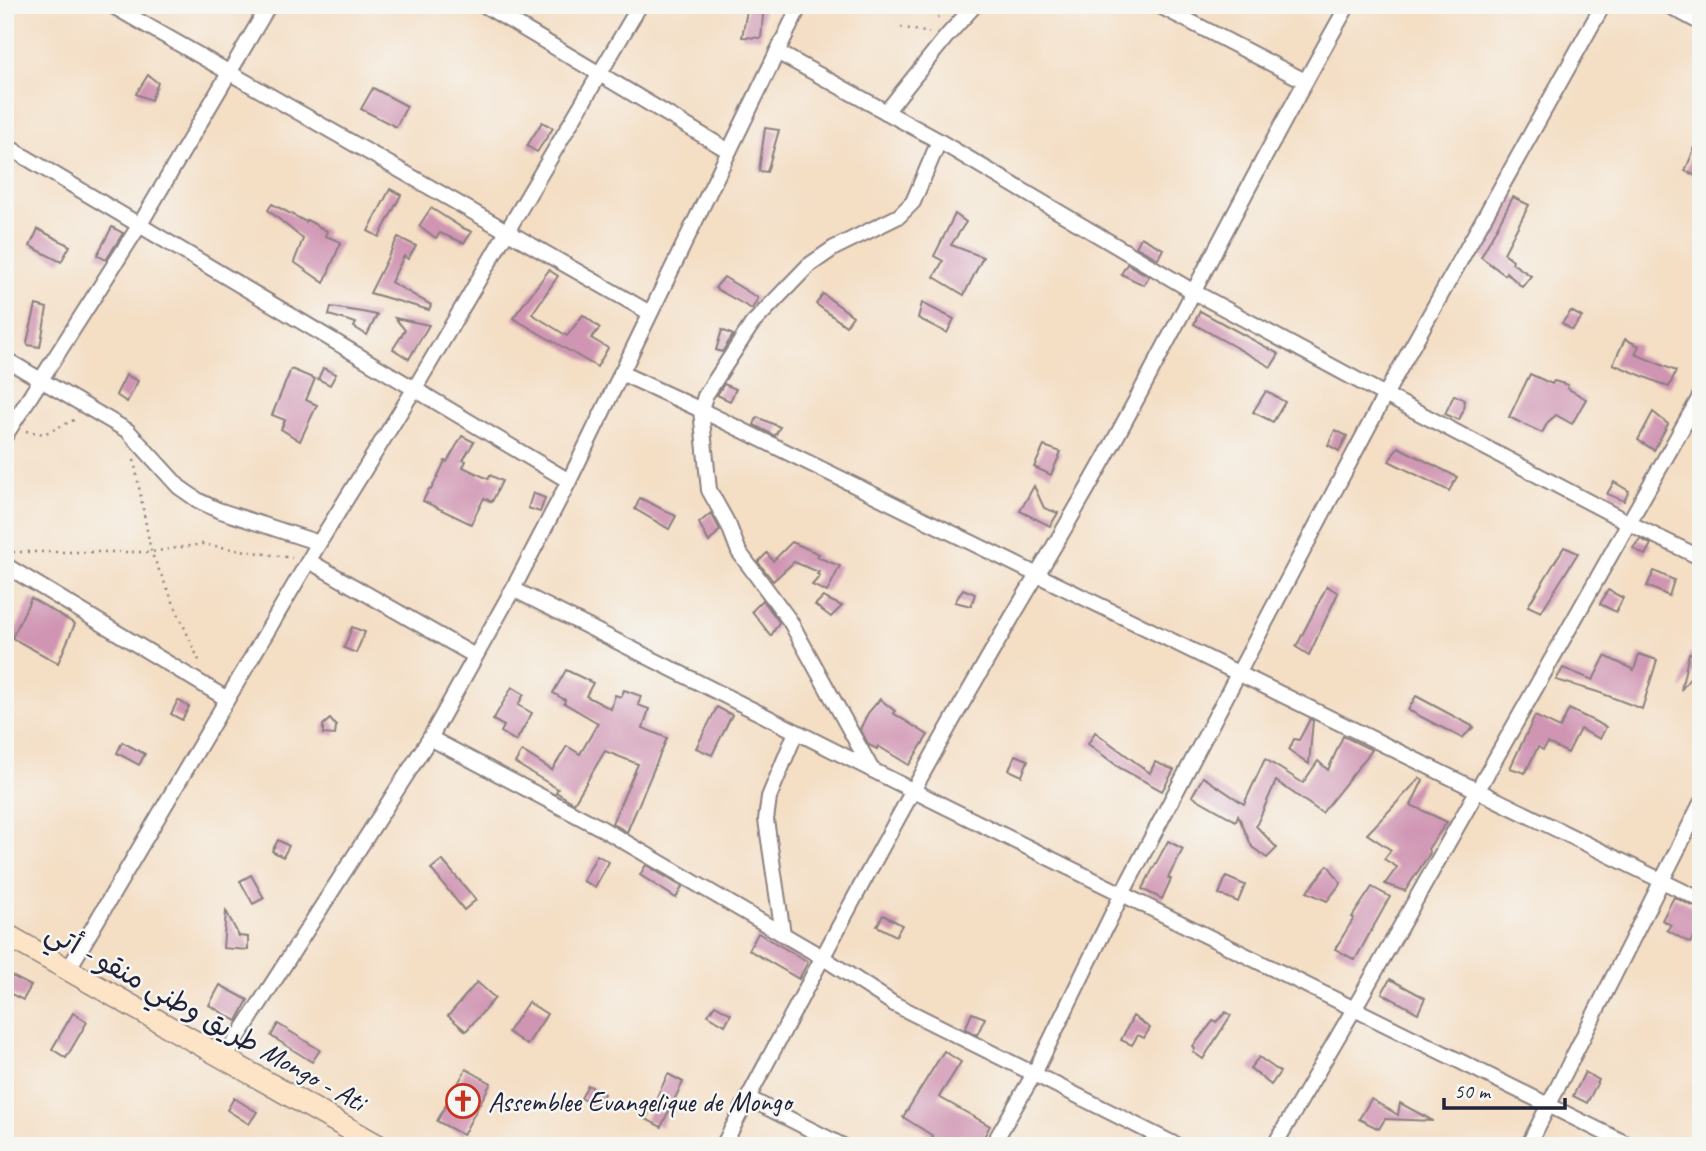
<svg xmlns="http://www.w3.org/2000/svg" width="1706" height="1151" viewBox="0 0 1706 1151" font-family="Caveat,'Playpen Sans Arabic',sans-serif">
<rect width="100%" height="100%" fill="#f6f6f2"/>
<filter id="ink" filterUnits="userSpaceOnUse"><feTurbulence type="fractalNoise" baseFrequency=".0143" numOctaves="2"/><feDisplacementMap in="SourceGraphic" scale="14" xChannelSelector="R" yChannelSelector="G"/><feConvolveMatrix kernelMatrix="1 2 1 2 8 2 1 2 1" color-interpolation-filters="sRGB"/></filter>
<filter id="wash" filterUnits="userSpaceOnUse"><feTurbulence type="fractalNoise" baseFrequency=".00686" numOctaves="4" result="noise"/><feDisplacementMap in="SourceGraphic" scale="28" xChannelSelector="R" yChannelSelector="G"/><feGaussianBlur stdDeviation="1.57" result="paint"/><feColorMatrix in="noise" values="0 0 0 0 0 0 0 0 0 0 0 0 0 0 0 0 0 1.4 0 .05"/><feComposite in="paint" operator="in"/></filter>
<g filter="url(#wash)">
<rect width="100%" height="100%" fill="#f4dec4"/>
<g id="blocks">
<!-- building -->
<g fill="#d095b3">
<polygon points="748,5 764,5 761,38 742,37"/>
<polygon points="148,75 158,83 151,100 136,94"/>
<polygon points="373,88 407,106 396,127 361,109"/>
<polygon points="542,122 553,128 537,152 527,146"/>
<polygon points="765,128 779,130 767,172 759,171"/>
<polygon points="1701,133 1701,165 1696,176 1685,171"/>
<polygon points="390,189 401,195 379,237 368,231"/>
<polygon points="1513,197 1529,205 1504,253 1513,260 1512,263 1531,276 1522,287 1506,272 1505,275 1481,257"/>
<polygon points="272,204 306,222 307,220 327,231 325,236 341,242 324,283 294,262 303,239 268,210"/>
<polygon points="431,208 461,227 472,232 464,243 440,233 436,238 419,226"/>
<polygon points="955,214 966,222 951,245 983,257 964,295 934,277 943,261 934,256"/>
<polygon points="112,227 123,233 106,260 97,255"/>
<polygon points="38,229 70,246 61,262 30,246"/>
<polygon points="398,237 416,246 408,259 404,256 391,282 431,305 429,310 370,293"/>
<polygon points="1141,237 1163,249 1158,259 1136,247"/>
<polygon points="1127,264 1149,276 1144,285 1121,274"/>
<polygon points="549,270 558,276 532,314 567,336 583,315 600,328 591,338 608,348 597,367 513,318"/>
<polygon points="724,277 758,298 752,309 715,288"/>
<polygon points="823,294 853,316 846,326 816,304"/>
<polygon points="922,303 954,319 947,333 918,318"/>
<polygon points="36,305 47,308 40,347 28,345 27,342"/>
<polygon points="331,307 362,312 377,315 367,335 354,327 356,323 329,315"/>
<polygon points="1200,311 1279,354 1271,367 1194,324"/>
<polygon points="1571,311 1582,317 1572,330 1562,323"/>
<polygon points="395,318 429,325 409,359 393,349 405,330"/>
<polygon points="722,330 733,335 722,352 716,350"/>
<polygon points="1625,339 1639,346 1635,354 1676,371 1669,387 1613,364"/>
<polygon points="323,368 336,374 330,385 318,379"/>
<polygon points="291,369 315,379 306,400 317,405 300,441 281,429 285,420 272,415"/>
<polygon points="1530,374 1552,384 1554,381 1568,385 1567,388 1586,399 1572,424 1556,415 1548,422 1542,433 1509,417"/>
<polygon points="126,375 138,381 127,402 116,395"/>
<polygon points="724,384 736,389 730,401 717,395"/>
<polygon points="1266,391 1285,402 1273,422 1253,412"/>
<polygon points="1454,395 1464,399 1463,411 1459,420 1445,414"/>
<polygon points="1653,412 1668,424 1654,450 1638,440"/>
<polygon points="757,417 780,427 775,436 754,425"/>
<polygon points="1335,430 1347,436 1339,451 1328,445"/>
<polygon points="462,436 474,442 463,460 466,461 463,467 488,479 490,475 502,481 492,502 484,498 471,524 423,501 429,489 431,490 445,461 447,462"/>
<polygon points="1044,446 1061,452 1051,475 1034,467"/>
<polygon points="1398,447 1457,477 1449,491 1389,461"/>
<polygon points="1614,482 1629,491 1624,501 1607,494"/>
<polygon points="1034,486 1044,508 1058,513 1050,526 1020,511"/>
<polygon points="533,493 545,498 540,512 528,508"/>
<polygon points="640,498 676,516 669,529 635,509"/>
<polygon points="711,513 720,530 709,542 699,523"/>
<polygon points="1640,539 1651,544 1645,555 1633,548"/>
<polygon points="792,542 819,554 817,557 840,566 827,592 812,585 820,576 817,574 819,572 794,562 773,581 758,562 767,553 773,561"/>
<polygon points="1564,547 1578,553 1541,612 1528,606"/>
<polygon points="1654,571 1674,580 1669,596 1647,586"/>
<polygon points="1327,586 1338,593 1309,655 1296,647"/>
<polygon points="963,589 975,594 971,606 955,602"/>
<polygon points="1608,590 1623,598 1616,612 1600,604"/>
<polygon points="823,597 842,606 831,617 815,605"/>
<polygon points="31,598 75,624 58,663 12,638"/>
<polygon points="763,600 779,622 771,636 752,611"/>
<polygon points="352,627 365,632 356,653 344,648"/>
<polygon points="1689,653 1699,654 1701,664 1681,690"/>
<polygon points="1639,654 1657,660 1642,709 1598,692 1556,680 1563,668 1593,680 1605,656 1634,670"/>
<polygon points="566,670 593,683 586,696 611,709 615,695 621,697 624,690 641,696 638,705 649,709 643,728 667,738 627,832 612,823 638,764 605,751 574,803 556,792 558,789 515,763 522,751 552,770 567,746 580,754 598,723 564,703 565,700 553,693"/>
<polygon points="512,687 524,694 518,705 532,713 516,741 501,732 504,726 493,720"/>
<polygon points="1416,696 1474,727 1462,738 1408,710"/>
<polygon points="880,699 895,711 893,713 928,735 909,765 878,746 877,749 869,745 860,729 868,713"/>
<polygon points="178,700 189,707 182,720 171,714"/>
<polygon points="717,707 732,715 712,755 696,748"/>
<polygon points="1569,709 1606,727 1600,739 1580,729 1568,753 1548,743 1543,750 1538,747 1525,773 1510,768 1535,716 1560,728"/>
<polygon points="330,719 336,726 335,735 323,734 323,725"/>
<polygon points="1310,719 1313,720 1309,764 1289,750 1294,739 1299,740"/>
<polygon points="1095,732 1150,773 1155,762 1174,770 1162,791 1120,768 1088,744"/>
<polygon points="1343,736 1372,750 1322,813 1276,781 1256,826 1277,848 1267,858 1252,847 1238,815 1236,821 1192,796 1203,777 1244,804 1265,759 1303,783 1318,761 1328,770"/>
<polygon points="122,742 145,754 139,765 117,753"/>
<polygon points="1015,755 1028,760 1022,776 1009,770"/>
<polygon points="1420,778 1423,780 1411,805 1447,822 1428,849 1430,853 1405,891 1385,884 1397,867 1384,859 1391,850 1367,834"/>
<polygon points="278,840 289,846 283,857 272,851"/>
<polygon points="1168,841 1183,849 1168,878 1171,879 1162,899 1142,889"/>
<polygon points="597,855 609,862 595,887 583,881"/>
<polygon points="442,860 476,900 464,910 431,869"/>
<polygon points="646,865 682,887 676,898 640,875"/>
<polygon points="1328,865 1341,883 1327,901 1307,892"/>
<polygon points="251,875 264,898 253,904 240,881"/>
<polygon points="1226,877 1245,885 1238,902 1219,894"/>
<polygon points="1372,887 1390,897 1355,960 1335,949 1354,918 1352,917"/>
<polygon points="1674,897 1701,910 1701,926 1690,943 1667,930 1671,925 1662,920"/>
<polygon points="226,911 239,936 248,937 248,950 223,948"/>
<polygon points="883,915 902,925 896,936 877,926"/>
<polygon points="758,933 808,962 799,979 749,950"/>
<polygon points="10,975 31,986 23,1000 5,991 5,984"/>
<polygon points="1390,979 1425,998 1418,1013 1382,993"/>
<polygon points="477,982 495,998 466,1031 448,1016"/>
<polygon points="220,985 248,1000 237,1021 209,1005"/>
<polygon points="528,1002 547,1014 527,1045 508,1032"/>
<polygon points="715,1005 731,1014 725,1025 708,1015"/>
<polygon points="1226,1012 1231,1015 1203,1059 1193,1052 1195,1049 1193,1046 1214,1020 1216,1022"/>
<polygon points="73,1013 87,1022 66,1058 52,1049"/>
<polygon points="972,1013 985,1018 977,1035 965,1029"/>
<polygon points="1133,1016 1150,1028 1144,1038 1138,1035 1132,1045 1121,1040"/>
<polygon points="278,1024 320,1050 312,1062 271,1036"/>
<polygon points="944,1051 961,1062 939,1097 990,1126 979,1146 928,1146 933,1136 903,1117"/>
<polygon points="1259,1057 1280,1072 1271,1085 1250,1068"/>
<polygon points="466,1069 491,1083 463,1135 437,1121"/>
<polygon points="1585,1072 1599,1080 1587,1103 1573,1096"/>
<polygon points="668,1074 683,1082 661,1127 646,1119"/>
<polygon points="588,1085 604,1094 597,1107 581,1098"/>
<polygon points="234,1098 257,1112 249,1124 227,1110"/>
<polygon points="1371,1099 1398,1115 1400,1103 1433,1121 1385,1119 1379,1129 1359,1119"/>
</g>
</g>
</g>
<g filter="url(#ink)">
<use href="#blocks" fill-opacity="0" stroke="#8b8080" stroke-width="2"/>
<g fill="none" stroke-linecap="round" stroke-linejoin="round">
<!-- minor casing -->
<g stroke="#8b8080" stroke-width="18">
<g id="minor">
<polyline points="111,5 650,313"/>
<polyline points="484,5 729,151"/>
<polyline points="1158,5 1305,81"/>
<polyline points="1668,5 1701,23"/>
<polyline points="777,52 939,141 1194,292 1385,395 1629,523 1701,558"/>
<polyline points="886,112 946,37 975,5"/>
<polyline points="5,145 569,481"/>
<polyline points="5,359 128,431 179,487 199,501 218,510 319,543"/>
<polyline points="621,373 701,410 1701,900"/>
<polyline points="5,436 139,226 269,5"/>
<polyline points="309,561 475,656"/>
<polyline points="5,565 227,699"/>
<polyline points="513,589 914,791 1631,1146"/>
<polyline points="430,738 601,828 822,957 894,1004 1178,1146"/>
<polyline points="872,770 790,621 739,552 729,526 709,490 701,410 705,396 752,324 808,266 834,248 899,216 913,202 939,141"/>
<polyline points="783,934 766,820 769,797 796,732"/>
<polyline points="68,970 319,543 415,388 640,5"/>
<polyline points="224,1059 430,738 513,589 569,481 800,5"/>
<polyline points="723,1146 748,1098"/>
<path d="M843,1146l-95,-48c75,-142 150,-284 231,-424 42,-74 88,-147 129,-222 81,-148 156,-300 240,-447"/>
<polyline points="992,1146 1034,1074 1122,894 1385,395 1603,5"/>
<polyline points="1274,1146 1354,1009 1701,395"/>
<polyline points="1528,1146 1701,803"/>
</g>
</g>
<!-- secondary casing -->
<g stroke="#8b8080" stroke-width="24">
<polyline id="secondary" points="5,934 379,1146"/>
</g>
<!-- path -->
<g stroke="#8b8080" stroke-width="2.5" stroke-dasharray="2 5" stroke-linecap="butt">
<polyline points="926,8 942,20"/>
<polyline points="901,27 929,33"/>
<polyline points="26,431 44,434 78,418"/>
<polyline points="134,460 151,552 201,665"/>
<polyline points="13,552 151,552 202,544 292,558"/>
</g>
<!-- minor -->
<use href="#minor" stroke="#fff" stroke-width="14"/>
<!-- secondary -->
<use href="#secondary" stroke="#fee4c6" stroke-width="21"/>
</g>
</g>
<!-- icons -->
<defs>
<g id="church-ring" transform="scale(1.75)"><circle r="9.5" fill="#f6f6f2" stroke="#c8321e" stroke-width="1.5"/><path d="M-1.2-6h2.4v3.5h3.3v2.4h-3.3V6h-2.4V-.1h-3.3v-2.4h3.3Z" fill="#c8321e"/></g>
</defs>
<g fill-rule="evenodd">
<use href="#church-ring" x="463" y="1101"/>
</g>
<g text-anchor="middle" stroke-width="5" stroke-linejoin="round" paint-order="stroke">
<!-- street labels -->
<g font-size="28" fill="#22223b" stroke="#f6f6f2">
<text transform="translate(206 1016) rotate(29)" y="10">طريق وطني منقو - أتي Mongo - Ati</text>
</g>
<!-- poi labels -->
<g font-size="28" fill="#22223b" stroke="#f6f6f2" text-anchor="start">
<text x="488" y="1111">Assemblee Evangelique de Mongo</text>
</g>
</g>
<!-- margin -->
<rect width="1706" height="1151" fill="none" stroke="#f6f6f2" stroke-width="28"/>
<!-- scale -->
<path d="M1444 1098v10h121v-10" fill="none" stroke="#22223b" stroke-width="3.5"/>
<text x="1454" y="1098" font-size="21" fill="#22223b" stroke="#f6f6f2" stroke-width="5" paint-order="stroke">50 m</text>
</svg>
